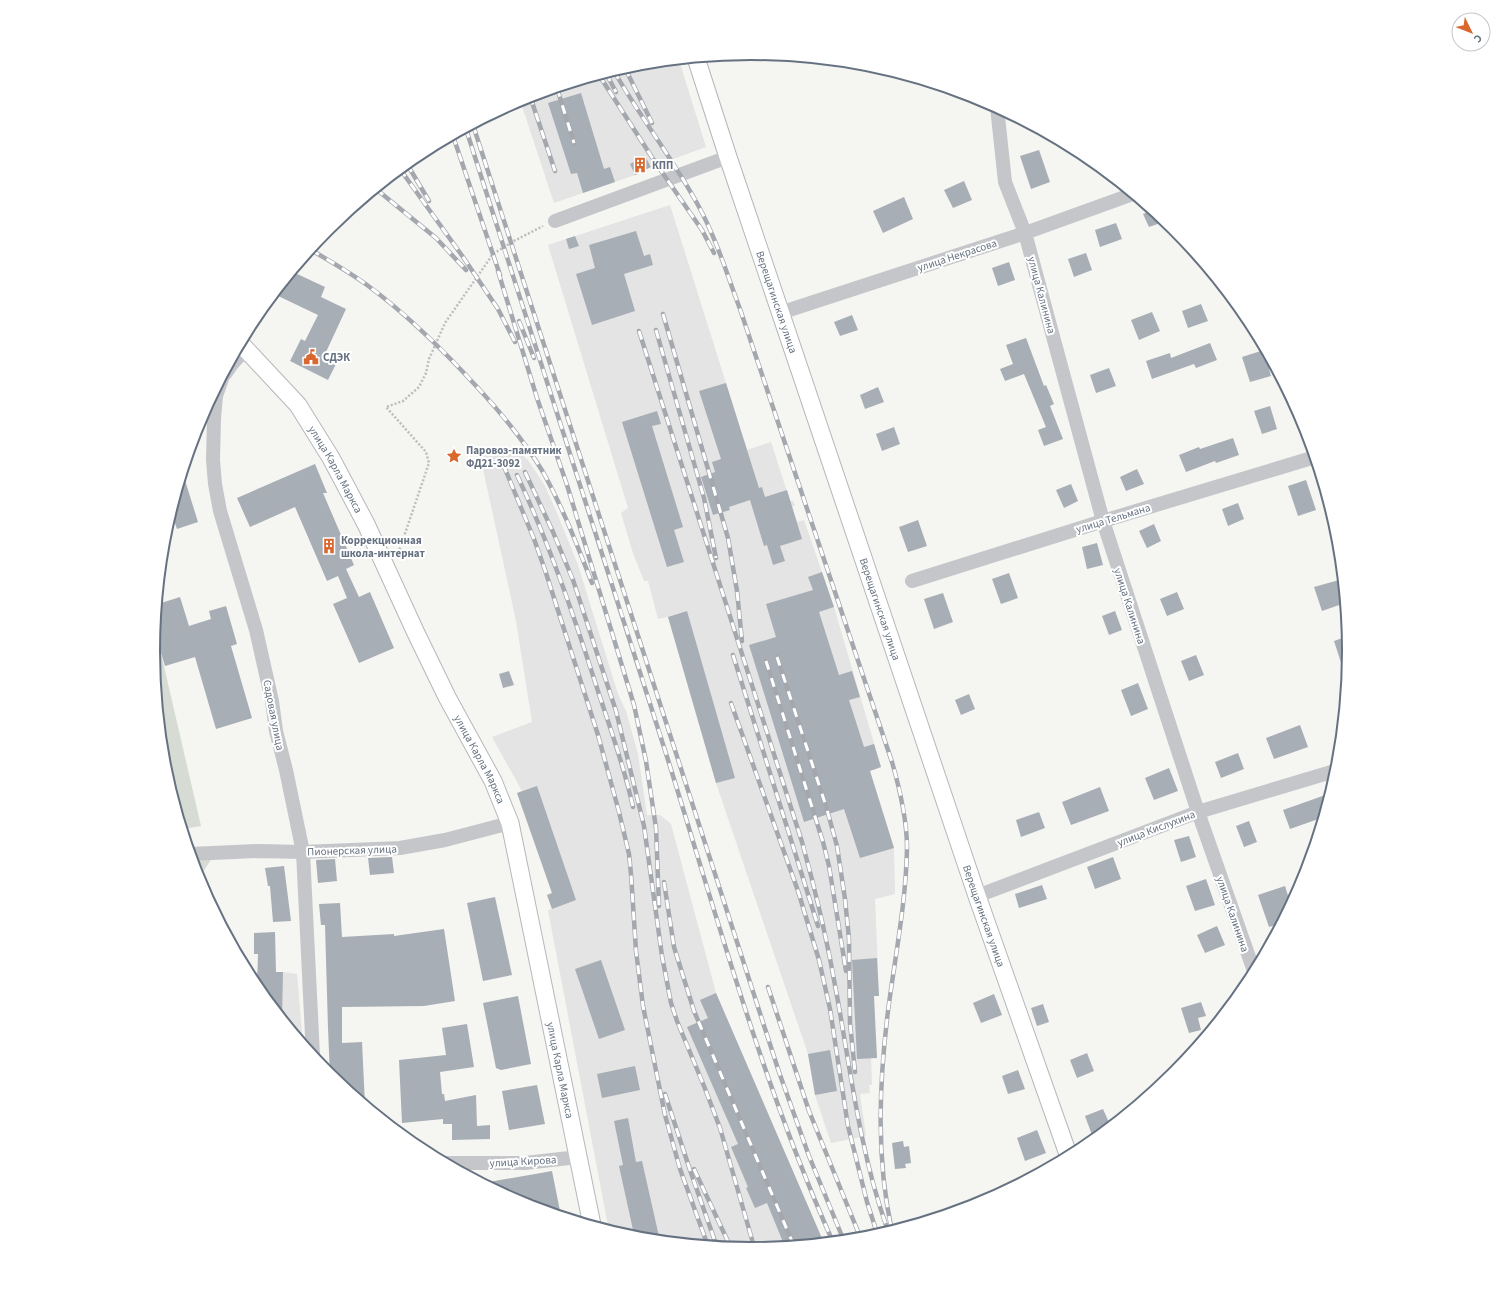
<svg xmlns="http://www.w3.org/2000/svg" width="1503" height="1303" viewBox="0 0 1503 1303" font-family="'Source Sans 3',sans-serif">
<rect width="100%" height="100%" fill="#f5f5f2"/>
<!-- built -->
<g fill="#e3e4e3">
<polygon points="679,60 706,147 651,167 635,175 554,203 520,100 635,64"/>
<polygon points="670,205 747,450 771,442 790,501 793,501 795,505 792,507 797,522 804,520 834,607 881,767 870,771 894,848 895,894 875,899 879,996 874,996 871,1058 872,1085 869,1085 870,1093 860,1094 866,1136 831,1143 815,1095 808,1054 716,783 668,617 658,619 648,581 644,581 633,553 621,513 628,508 548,245"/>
<polygon points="499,449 506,454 522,455 528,460 545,486 557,513 578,565 618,694 626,711 638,754 647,815 660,815 671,824 716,993 824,1243 751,1250 635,1238 609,1231 548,910 552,909 547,895 552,893 517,793 522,791 492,737 532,722 516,621 480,455"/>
<polygon points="247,972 283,972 297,974 303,1044 254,984"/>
</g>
<!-- green -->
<g fill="#d6dcd3">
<polygon points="154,645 160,649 201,826 183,829 164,768 153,651"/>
<polygon points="212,858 203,872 200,883 193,861"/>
</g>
<!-- building -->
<g fill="#a8aeb5">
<polygon points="581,93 604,169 610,167 615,182 583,193 577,173 571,174 548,103"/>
<polygon points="1039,150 1050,182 1031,189 1020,156"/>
<polygon points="645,156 651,167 635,175 630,164"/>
<polygon points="964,181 972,200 953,208 944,190"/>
<polygon points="904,197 913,219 883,233 873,211"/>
<polygon points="1153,210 1166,221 1149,227 1143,214"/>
<polygon points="1116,223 1122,239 1100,247 1095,230"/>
<polygon points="636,231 644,256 650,254 653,265 624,274 635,311 592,325 576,274 595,268 589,245"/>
<polygon points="575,236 579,246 569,249 566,239"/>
<polygon points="1086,253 1092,270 1074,277 1068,259"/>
<polygon points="1009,262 1015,280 998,286 992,268"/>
<polygon points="293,272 325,287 321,297 346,309 326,352 339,358 328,380 290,361 301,339 305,341 318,315 274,294"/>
<polygon points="1201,304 1208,321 1188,328 1182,311"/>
<polygon points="1152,312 1160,331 1139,340 1131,320"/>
<polygon points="852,315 858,330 840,336 834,322"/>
<polygon points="1026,338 1044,386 1046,385 1054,404 1050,406 1063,439 1044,446 1038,430 1046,427 1024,374 1005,381 1000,369 1013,364 1006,345"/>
<polygon points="1210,343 1217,360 1196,368 1194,364 1152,379 1146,361 1170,353 1171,358"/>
<polygon points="1264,350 1271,376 1250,382 1242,357"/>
<polygon points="1109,368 1116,386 1096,393 1090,375"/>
<polygon points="726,383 759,488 762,487 765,497 787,490 802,539 780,546 785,561 773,565 767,545 764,546 750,500 729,507 730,510 713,515 701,477 715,472 712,462 721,459 699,391"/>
<polygon points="878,387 884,402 865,409 860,395"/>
<polygon points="1270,406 1277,429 1262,434 1254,411"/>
<polygon points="657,411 661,424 652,426 683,527 674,530 684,562 667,567 622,422"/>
<polygon points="894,427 900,444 882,451 876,434"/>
<polygon points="1233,438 1239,455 1216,463 1215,461 1186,472 1179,455 1199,447 1200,449"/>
<polygon points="315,464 327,493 323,493 354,565 346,569 359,597 370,592 394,648 359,663 333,604 347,598 338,576 327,581 295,507 250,527 237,498"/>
<polygon points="1137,469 1144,484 1126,491 1120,477"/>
<polygon points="183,474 198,522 177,529 171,512"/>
<polygon points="1306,480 1316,510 1298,516 1288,486"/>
<polygon points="1071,484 1078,501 1064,508 1056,490"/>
<polygon points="1238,503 1244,519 1228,526 1222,509"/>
<polygon points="918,520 927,546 908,552 899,527"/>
<polygon points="1154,524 1161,541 1147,548 1139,531"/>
<polygon points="1097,543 1103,565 1087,569 1082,547"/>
<polygon points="822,572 834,607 819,612 839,675 852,671 860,697 849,700 864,747 874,744 881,767 870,771 894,848 860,858 844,809 804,822 749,645 776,637 766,604 813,590 808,577"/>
<polygon points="1009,573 1018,598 1001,604 992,579"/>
<polygon points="1339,580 1345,603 1322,611 1314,587"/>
<polygon points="1177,592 1184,609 1167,616 1160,599"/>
<polygon points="943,593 953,622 934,629 924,599"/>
<polygon points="180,597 189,626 211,619 209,611 226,606 237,644 231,646 252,718 216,729 195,657 165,666 155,633 158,604"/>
<polygon points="687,611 735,778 716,783 668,617"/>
<polygon points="1115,611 1122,630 1109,635 1102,616"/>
<polygon points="1348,636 1350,652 1347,681 1334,641"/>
<polygon points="1196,655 1204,675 1189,681 1181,661"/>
<polygon points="509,671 514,685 503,688 499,674"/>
<polygon points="1138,683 1148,709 1131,716 1121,690"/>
<polygon points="969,694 975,709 961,715 955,700"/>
<polygon points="1300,725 1308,747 1274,759 1266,738"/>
<polygon points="1238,753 1244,769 1221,778 1215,762"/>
<polygon points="1169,768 1178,791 1154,800 1145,778"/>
<polygon points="537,786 576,900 552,909 547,895 552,893 517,793"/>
<polygon points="1100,787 1109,811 1071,825 1062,802"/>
<polygon points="1331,793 1324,817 1290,829 1283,810"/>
<polygon points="1039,812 1045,828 1021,837 1016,820"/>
<polygon points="1249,821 1257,842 1244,847 1236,826"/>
<polygon points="1189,836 1196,857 1181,862 1174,840"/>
<polygon points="392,857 394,873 370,875 368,858"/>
<polygon points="1113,857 1121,879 1095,889 1087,867"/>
<polygon points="335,859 337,881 318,883 316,860"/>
<polygon points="284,866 291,921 273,922 270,886 268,886 265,868"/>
<polygon points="1206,879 1215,905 1195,911 1186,886"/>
<polygon points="1042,885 1047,899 1019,908 1015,894"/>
<polygon points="1285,886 1291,905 1282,923 1269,927 1258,895"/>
<polygon points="495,897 512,975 483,981 467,903"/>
<polygon points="340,903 342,937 394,934 394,936 444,929 455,1001 424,1006 342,1007 342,1043 362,1042 365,1105 330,1076 328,1028 325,925 321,925 319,904"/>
<polygon points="1217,926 1225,945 1205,953 1197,935"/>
<polygon points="275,932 276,972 283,972 282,1019 257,988 258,954 254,954 254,933"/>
<polygon points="877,958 879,996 874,996 877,1058 857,1059 852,960"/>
<polygon points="601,960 625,1030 599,1039 575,969"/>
<polygon points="716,993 824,1243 785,1247 767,1203 755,1208 746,1188 748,1187 731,1147 738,1144 687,1027 708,1018 700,1000"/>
<polygon points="994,994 1002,1015 981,1023 973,1003"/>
<polygon points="518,996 531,1064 501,1070 496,1068 483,1003"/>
<polygon points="1201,1002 1206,1016 1198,1018 1201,1030 1189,1033 1181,1008"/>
<polygon points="1043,1004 1049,1022 1037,1026 1031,1008"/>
<polygon points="467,1024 474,1067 440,1072 442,1094 444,1094 445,1101 476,1095 477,1126 490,1125 490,1139 452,1140 452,1124 443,1124 443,1119 402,1123 399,1060 446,1055 442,1028"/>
<polygon points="830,1050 837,1091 815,1095 808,1054"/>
<polygon points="1087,1053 1094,1071 1077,1078 1070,1060"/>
<polygon points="635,1066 640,1090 602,1098 597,1074"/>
<polygon points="1018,1070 1025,1089 1008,1094 1002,1076"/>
<polygon points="537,1085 545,1124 509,1130 502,1091"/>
<polygon points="1103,1109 1111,1127 1092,1135 1085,1116"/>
<polygon points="628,1118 636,1162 642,1161 660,1241 635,1239 619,1166 623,1165 614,1121"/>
<polygon points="1037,1130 1046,1153 1025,1161 1017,1138"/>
<polygon points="903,1141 904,1147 909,1146 911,1163 905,1164 906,1168 895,1169 892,1143"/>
<polygon points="552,1171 561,1216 536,1209 534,1199 517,1202 483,1183"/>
</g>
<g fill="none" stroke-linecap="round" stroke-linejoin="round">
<!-- major casing -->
<g stroke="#b4b8bb" stroke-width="19">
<g id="major">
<path id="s1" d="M696,58l32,99 249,739 92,261"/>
<path id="s2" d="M241,344l57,61 33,53 35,66 49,107 32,66 46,84 17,42 82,402"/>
</g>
</g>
<!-- path -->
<polyline stroke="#bbbdbf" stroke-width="2.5" stroke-dasharray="2 2" stroke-linecap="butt" points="397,557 429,463 426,452 386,407 403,401 419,387 426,373 429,359 445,323 493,254 512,242 543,226"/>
<!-- minor -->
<g stroke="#c4c6ca" stroke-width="14">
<polyline points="997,107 1005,182 1025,233 1103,521 1198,812 1255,974"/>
<polyline points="555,221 728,157"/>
<polyline points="780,313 1025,233 1133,194"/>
<polyline points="225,374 232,364 245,350"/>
<polyline points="222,379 216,396 214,418 213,460 215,484 220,511 256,630 272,701 276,731 286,770 303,852 313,1056"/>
<polyline points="912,581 1103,521 1315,457"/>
<polyline points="190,854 258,851 303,852 400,848 445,840 510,823"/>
<polyline points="977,896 1198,812 1338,770"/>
<polyline points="445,1163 525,1163 578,1157"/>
</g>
<!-- major -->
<use href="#major" stroke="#fff" stroke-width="17"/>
<!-- rail casing -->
<g stroke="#a4a8ae" stroke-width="4.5">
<g id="rail">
<polyline points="625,68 652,123"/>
<path d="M614,71c26,46 59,88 84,134 18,33 29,69 42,104l152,453c8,28 15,57 15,86 -1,55 -12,109 -19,163 -9,73 -12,148 4,220"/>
<polyline points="606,73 616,92"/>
<polyline points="599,75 655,162 702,230 714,253"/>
<polyline points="557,88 574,143"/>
<polyline points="530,96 555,171"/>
<polyline points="473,125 779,1072 809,1156 844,1241"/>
<path d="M466,129c67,211 136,422 203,634 50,161 95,325 164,479"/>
<polyline points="453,136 500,275"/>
<polyline points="407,164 429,201"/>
<polyline points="400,169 463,257 498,309 515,342"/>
<polyline points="376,189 436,238 466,270"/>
<path d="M311,250c19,11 38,22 56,35 41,30 77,66 111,103 24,26 47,54 65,84 20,36 34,73 49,111"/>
<polyline points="498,271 537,398 567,485 634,705 646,761 656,828 659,906"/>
<polyline points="663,314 728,538 737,591 742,641"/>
<polyline points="519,321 534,358"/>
<polyline points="656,330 704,498 716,558"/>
<path d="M639,331l163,511c14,50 26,102 35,154 14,77 23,155 49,229"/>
<polyline points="503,464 534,539 545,570 598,735 619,812 629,854 631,874 636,951 643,1006 665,1115 680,1169 708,1246"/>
<polyline points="525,472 553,532 573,580 616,711 644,826 662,956 671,1003 677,1021 704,1086 720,1128 755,1250"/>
<path d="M517,475c32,68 56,138 79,210 13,40 28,80 37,122"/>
<polyline points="733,655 818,926"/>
<polyline points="777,657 826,806 837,846 845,899 849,939 850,1023 855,1072"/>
<polyline points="766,661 823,842 829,866 846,971"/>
<polyline points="731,703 798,891 819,960 830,1009 848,1126 867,1202 878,1236"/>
<polyline points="664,882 674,947 694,1011 794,1246"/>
<polyline points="768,987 809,1111 861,1239"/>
<polyline points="665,1094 690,1170 717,1247"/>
<polyline points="694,1169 731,1248"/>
</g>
</g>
<!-- rail -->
<use href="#rail" stroke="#fff" stroke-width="3" stroke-dasharray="9" stroke-linecap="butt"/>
</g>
<!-- icons -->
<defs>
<g id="building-bare" transform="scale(1.2)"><path d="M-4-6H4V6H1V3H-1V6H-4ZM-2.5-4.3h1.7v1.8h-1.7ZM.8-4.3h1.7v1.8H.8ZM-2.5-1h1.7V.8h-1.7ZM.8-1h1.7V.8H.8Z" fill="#da682e" stroke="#fff" stroke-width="2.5" paint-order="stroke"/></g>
<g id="civic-bare" transform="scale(1.2)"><path d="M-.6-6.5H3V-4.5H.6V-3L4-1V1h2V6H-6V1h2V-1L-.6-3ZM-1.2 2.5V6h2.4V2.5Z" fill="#da682e" stroke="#fff" stroke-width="2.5" paint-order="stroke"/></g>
<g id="sight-bare" transform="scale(1.2)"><path d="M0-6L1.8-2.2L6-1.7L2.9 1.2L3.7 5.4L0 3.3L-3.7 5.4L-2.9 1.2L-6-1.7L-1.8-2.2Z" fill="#da682e" stroke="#fff" stroke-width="2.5" paint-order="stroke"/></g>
</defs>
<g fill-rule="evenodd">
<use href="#building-bare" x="640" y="165"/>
<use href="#civic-bare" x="311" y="357"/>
<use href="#sight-bare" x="454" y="456"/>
<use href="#building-bare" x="329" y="546"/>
</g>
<g text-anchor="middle" stroke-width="4" stroke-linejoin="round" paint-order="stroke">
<!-- poi labels -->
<g font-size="11" font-weight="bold" fill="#667281" stroke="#fff" text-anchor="start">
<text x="652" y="169">КПП</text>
<text x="323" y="361">СДЭК</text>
<text x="466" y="454">Паровоз-памятник<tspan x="466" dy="13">ФД21-3092</tspan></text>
<text x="341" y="544">Коррекционная<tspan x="341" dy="13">школа-интернат</tspan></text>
</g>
<!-- street labels -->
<g font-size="11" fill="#667281" stroke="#fff">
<text transform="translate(957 255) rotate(-18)" y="4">улица Некрасова</text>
<text transform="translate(1042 295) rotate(75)" y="4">улица Калинина</text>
<text dy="4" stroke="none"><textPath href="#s1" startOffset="257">Верещагинская улица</textPath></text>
<text dy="4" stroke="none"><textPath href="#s2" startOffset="158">улица Карла Маркса</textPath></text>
<text transform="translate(1113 518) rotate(-17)" y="4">улица Тельмана</text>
<text transform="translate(1130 606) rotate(72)" y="4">улица Калинина</text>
<text dy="4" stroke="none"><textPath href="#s1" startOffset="581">Верещагинская улица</textPath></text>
<text transform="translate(274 715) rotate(79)" y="4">Садовая улица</text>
<text dy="4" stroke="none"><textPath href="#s2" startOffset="482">улица Карла Маркса</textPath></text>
<text transform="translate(1156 828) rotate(-21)" y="4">улица Кислухина</text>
<text transform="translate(352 850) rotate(-2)" y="4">Пионерская улица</text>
<text transform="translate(1233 914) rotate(71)" y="4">улица Калинина</text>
<text dy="4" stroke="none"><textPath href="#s1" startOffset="905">Верещагинская улица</textPath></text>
<text dy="4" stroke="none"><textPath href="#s2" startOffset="805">улица Карла Маркса</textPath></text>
<text transform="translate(523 1161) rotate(-3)" y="4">улица Кирова</text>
</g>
</g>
<!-- crop -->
<path d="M0 0H1503V1303H0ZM160 651a591 591 0 1 1 1182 0a591 591 0 1 1-1182 0Z" fill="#fff" fill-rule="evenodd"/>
<path fill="none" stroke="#667281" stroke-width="2" d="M160 651a591 591 0 1 1 1182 0a591 591 0 1 1-1182 0Z"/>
<!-- north arrow -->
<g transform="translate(1471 32) rotate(133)"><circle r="19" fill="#ffffff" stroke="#c2c7cd"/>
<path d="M0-3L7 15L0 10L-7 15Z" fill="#da682e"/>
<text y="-6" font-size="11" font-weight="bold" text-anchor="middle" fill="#667281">С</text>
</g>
</svg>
